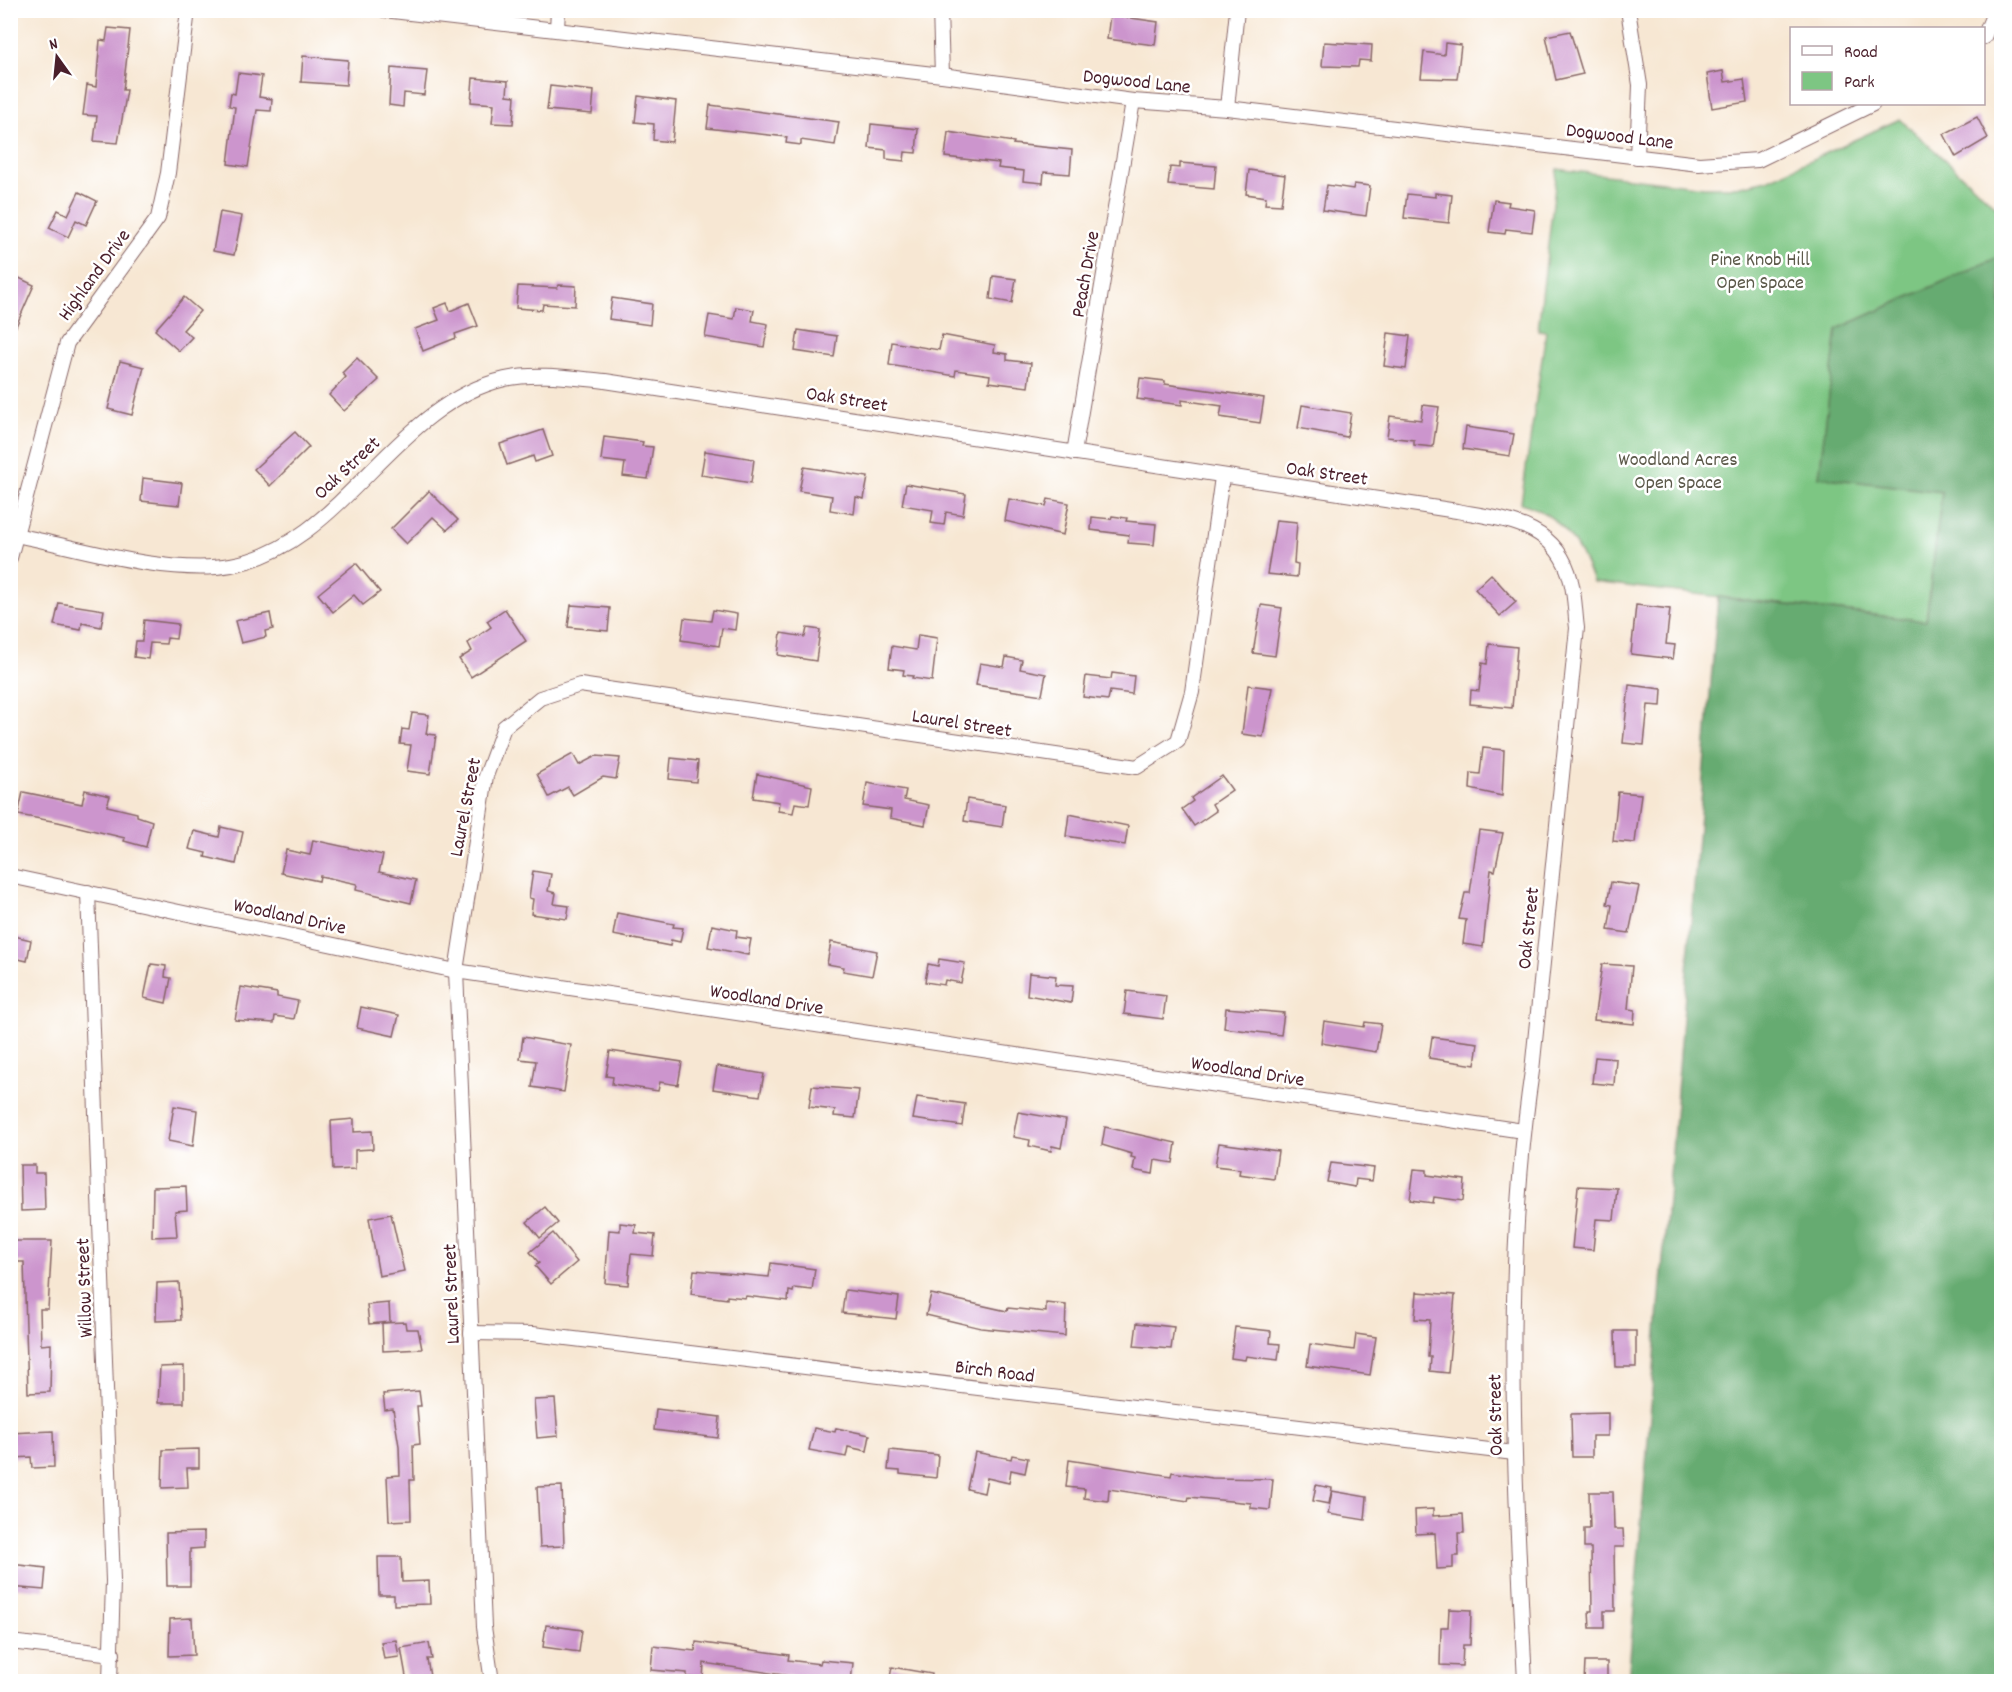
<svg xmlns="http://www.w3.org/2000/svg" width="2012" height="1692" viewBox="0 0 2012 1692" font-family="Dekko,sans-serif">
<rect width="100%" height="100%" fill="#fff"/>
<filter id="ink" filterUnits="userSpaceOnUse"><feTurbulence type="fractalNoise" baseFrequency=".0167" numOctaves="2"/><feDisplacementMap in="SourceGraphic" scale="12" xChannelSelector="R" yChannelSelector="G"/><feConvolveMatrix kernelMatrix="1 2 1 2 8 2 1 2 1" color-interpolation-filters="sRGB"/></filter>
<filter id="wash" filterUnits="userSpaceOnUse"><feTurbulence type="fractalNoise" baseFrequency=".008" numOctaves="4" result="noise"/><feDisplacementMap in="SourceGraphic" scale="24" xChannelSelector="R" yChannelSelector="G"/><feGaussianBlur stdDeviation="1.35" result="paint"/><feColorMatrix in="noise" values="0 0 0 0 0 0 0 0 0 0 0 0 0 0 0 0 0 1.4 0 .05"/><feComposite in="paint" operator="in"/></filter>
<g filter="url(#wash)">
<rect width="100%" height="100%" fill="#f7e7d3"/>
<!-- green -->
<path fill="#7dc683" stroke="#647257" stroke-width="1.5" d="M1900,119l101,92v45l-164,73 105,163 -16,129 -333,-39c-13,-37 -33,-68 -72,-79l25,-172 -8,-1 19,-161 147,18h32l31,-7z"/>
<!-- forest -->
<polygon fill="#66ab71" stroke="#58654e" stroke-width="1.5" points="2001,256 2001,1681 1628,1681 1718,597 1926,621 1942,492 1819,477 1837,329"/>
<g id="blocks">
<!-- building -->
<g fill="#cc95cd">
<polygon points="1110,15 1158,22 1155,45 1107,39"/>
<polygon points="108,28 130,30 123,90 127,90 118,143 94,141 97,116 83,115 87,85 96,87 100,40 106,41"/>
<polygon points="1570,31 1583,74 1556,80 1546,36"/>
<polygon points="1324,42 1372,45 1371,61 1359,60 1358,67 1322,66"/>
<polygon points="1445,43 1461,45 1457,79 1421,78 1424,52 1444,55"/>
<polygon points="303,56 348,60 346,85 301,82"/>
<polygon points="391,68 427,71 424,95 404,93 403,107 389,105"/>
<polygon points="1723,71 1725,82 1744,79 1747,102 1712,108 1707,74"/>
<polygon points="238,73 262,76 259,97 272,99 271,111 257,110 248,167 228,164 235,107 229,106 231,93 235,94"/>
<polygon points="473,78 508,81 507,95 515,96 513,124 492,123 494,104 471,102"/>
<polygon points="550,86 594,91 592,114 547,110"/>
<polygon points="638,96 676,101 672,142 653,140 654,124 635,122"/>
<polygon points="710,105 839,122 835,145 801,140 801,145 786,143 787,137 707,128"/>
<polygon points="1977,117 1988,138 1956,157 1944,134"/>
<polygon points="871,124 918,129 916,153 905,152 904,161 886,159 886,150 869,148"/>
<polygon points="948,132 1014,142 1013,144 1072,150 1070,174 1044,172 1043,183 1023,181 1024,171 998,168 999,163 945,157"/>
<polygon points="1180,163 1216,166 1214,189 1168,185 1170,167 1180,168"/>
<polygon points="1249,170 1285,175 1281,205 1265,204 1266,197 1246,194"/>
<polygon points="1354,184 1370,186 1366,216 1323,210 1327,185 1353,189"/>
<polygon points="79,192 97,201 86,225 76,220 68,237 49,228 58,210 68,215"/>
<polygon points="1435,193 1452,195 1449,223 1404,218 1407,194 1435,197"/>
<polygon points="1494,200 1509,202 1508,206 1535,210 1532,232 1506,229 1505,234 1489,232"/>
<polygon points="220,212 242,216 234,255 213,251"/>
<polygon points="15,276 34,285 10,340 10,285"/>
<polygon points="993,276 1016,279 1012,303 990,299"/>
<polygon points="559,285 576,286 575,306 543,304 542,310 516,308 518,286 557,288"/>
<polygon points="184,297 200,311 183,330 192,337 179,351 155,330"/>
<polygon points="612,298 652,304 650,325 609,319"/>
<polygon points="447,303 450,311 469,303 478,326 455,334 456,338 423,351 415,329 439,320 434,308"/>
<polygon points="736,307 754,310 752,321 768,324 764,347 705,337 709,315 734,319"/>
<polygon points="798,330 837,336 834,357 795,351"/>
<polygon points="1388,333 1410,336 1406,369 1384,366"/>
<polygon points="942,335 995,345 994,352 1007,354 1007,360 1031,363 1028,387 989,382 990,375 956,370 955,376 889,365 892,342 939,350"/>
<polygon points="357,358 379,380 344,411 329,395 346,377 342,373"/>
<polygon points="120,361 144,367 132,415 108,409"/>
<polygon points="1140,378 1165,381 1165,384 1264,398 1260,423 1220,417 1222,406 1182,400 1182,405 1137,399"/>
<polygon points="1302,405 1351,413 1347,437 1298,428"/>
<polygon points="1423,405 1439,407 1433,447 1414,445 1414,440 1387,437 1390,416 1421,420"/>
<polygon points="1466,427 1514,434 1510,456 1463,449"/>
<polygon points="543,430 552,456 535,462 533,456 507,465 500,444"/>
<polygon points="295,432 309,447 270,486 254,469"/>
<polygon points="604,437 643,442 642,446 653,447 648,479 623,476 625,463 601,460"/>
<polygon points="705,451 754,459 751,483 701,475"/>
<polygon points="804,467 868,477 864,499 856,497 854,514 830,510 832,496 799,491"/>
<polygon points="143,478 182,483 179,505 141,501"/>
<polygon points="906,484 966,494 963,515 946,512 944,525 931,523 933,510 902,505"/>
<polygon points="429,491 458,520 447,530 433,517 406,544 391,529"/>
<polygon points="1009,499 1046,506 1048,499 1069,503 1063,535 1005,521"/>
<polygon points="1112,516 1127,518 1126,521 1156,524 1154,545 1128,543 1129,535 1091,530 1092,517 1111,519"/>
<polygon points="1276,520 1297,522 1294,563 1298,564 1297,577 1267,574"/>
<polygon points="356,563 380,592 363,605 354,595 333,612 318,594"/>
<polygon points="1491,574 1516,602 1500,616 1475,589"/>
<polygon points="59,603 104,610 101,627 82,623 81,630 54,625"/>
<polygon points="571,605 610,608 608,631 568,627"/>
<polygon points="1261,605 1282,608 1275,656 1253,653"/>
<polygon points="1636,605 1670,609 1666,644 1675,645 1673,659 1631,654"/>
<polygon points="505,609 526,641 471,677 459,659 472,651 468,643 491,627 487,621"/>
<polygon points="713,610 737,614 735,630 722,628 719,646 681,640 684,618 711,621"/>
<polygon points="270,613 273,629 265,631 266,637 241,643 235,621"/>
<polygon points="144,620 178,624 176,639 167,638 166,644 150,643 148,659 134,657 136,641 142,641"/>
<polygon points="807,628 820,630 816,661 778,655 781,633 805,637"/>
<polygon points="918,635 937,638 932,681 912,678 913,676 903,675 904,670 889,668 892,646 916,650"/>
<polygon points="1489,644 1517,647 1512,708 1470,704 1471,690 1479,691 1482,663 1487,664"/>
<polygon points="1006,657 1022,660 1020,669 1046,674 1042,695 976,685 980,663 1004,667"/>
<polygon points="1112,673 1134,676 1132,694 1110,691 1108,700 1083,697 1086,676 1111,679"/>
<polygon points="1248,685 1272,688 1263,737 1242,734"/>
<polygon points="1629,685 1662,689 1661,706 1648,705 1644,745 1623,743"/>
<polygon points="412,713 429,715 426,734 436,735 430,774 407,771 411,745 400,744 402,729 409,730"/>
<polygon points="1483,748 1504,750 1502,796 1470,789 1471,773 1480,774"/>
<polygon points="573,754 579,765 596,756 620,758 616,779 603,777 573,795 568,787 549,797 537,774"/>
<polygon points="671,758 698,761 696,782 669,779"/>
<polygon points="757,774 812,786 809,805 795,803 793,813 778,811 779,802 753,798"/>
<polygon points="1222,776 1232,790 1212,804 1216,811 1194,826 1182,809 1193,801 1191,798"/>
<polygon points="867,783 906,790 904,800 929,805 925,825 890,818 891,810 863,806"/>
<polygon points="85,790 110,796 107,806 137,813 137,816 152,821 146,847 124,841 125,838 58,822 18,815 23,792 82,804"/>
<polygon points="1618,792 1641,794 1635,843 1613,841"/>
<polygon points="967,799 1005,805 1002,827 964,821"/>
<polygon points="1069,814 1128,826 1125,845 1066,836"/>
<polygon points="221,827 243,832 236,864 205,857 206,853 189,849 194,831 219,837"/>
<polygon points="1479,830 1503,833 1495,871 1491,870 1483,947 1463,944 1466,920 1459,919 1465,893 1470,893"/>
<polygon points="313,840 383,855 379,872 416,880 411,903 356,890 357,884 320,876 319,881 281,873 286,850 310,855"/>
<polygon points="533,871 551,874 548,891 556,893 554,904 569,906 567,919 531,914 533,899 529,898"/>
<polygon points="1611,882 1639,886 1629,933 1608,930 1612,905 1607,904"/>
<polygon points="617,913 674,924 673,927 683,928 680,942 671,940 670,946 613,935"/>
<polygon points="712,925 737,930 736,937 751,939 748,955 708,947"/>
<polygon points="10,935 31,940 27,961 10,957"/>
<polygon points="831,942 877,951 872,976 843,971 844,967 827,964"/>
<polygon points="939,959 965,963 961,983 945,980 944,985 925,982 928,964 938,966"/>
<polygon points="151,964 166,966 165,977 171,978 166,1003 144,998"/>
<polygon points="1602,964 1632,966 1628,1009 1635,1010 1634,1024 1594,1020"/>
<polygon points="1029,973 1056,976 1055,985 1073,986 1071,1003 1027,995"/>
<polygon points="241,987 277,993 277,997 298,1001 294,1019 275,1016 274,1023 235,1020"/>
<polygon points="1127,991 1166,996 1163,1019 1124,1014"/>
<polygon points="361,1007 399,1015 394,1036 357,1028"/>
<polygon points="1226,1008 1284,1013 1281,1035 1224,1028"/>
<polygon points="1324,1021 1364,1027 1365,1022 1381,1024 1376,1052 1321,1043"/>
<polygon points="523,1037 571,1045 564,1092 532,1087 536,1061 520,1059"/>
<polygon points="1432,1037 1478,1043 1475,1065 1429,1058"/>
<polygon points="610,1051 682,1062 678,1085 660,1082 658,1091 612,1084 613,1077 606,1076"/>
<polygon points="1595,1057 1616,1059 1614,1085 1592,1083"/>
<polygon points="717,1066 764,1074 760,1096 713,1089"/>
<polygon points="812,1086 859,1090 855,1118 834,1116 835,1110 809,1107"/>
<polygon points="917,1097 965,1104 962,1126 913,1119"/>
<polygon points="174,1106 197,1110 193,1146 168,1141"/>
<polygon points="1018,1112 1066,1120 1061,1148 1052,1146 1051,1151 1029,1146 1030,1140 1013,1137"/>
<polygon points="354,1119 354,1132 372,1131 373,1149 355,1150 355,1169 333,1170 331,1121"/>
<polygon points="1105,1127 1176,1143 1173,1163 1155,1160 1153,1174 1133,1170 1135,1158 1131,1157 1132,1154 1102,1145"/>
<polygon points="1219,1143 1278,1151 1274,1179 1239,1174 1240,1169 1215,1166"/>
<polygon points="1331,1163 1374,1168 1372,1181 1356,1179 1355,1187 1327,1182"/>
<polygon points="20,1165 35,1165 35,1173 44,1173 45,1210 21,1211"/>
<polygon points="1414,1169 1427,1170 1427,1175 1465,1180 1463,1201 1434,1197 1433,1203 1410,1200"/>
<polygon points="186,1186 187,1210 175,1211 177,1236 152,1237 153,1187"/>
<polygon points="1578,1186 1617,1188 1614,1220 1596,1219 1593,1250 1572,1248"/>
<polygon points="545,1207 558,1223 540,1238 527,1222"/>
<polygon points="391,1214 404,1271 379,1276 369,1218"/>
<polygon points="620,1223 636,1225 635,1233 655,1235 653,1256 631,1254 628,1285 605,1283 609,1230 620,1231"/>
<polygon points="553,1233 577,1262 551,1284 535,1266 539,1263 530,1252"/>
<polygon points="10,1241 52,1241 48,1309 40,1309 41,1345 51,1344 50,1392 28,1393 24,1262 10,1262"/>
<polygon points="771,1263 815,1269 812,1290 794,1288 793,1292 789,1291 788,1301 746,1296 745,1298 727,1296 727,1299 691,1294 694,1270 769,1277"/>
<polygon points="179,1282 181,1320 156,1321 157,1283"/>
<polygon points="845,1290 899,1297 896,1319 842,1313"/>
<polygon points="1417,1292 1455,1295 1448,1373 1430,1371 1431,1357 1428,1357 1430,1320 1415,1319"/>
<polygon points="931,1294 1007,1311 1008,1308 1046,1312 1046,1303 1066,1305 1065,1336 981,1328 926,1315"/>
<polygon points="389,1303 390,1322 369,1324 367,1305"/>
<polygon points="405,1322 406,1329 418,1329 422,1349 383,1351 382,1323"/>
<polygon points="1137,1323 1174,1327 1171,1349 1134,1346"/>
<polygon points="1235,1327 1271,1331 1270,1343 1280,1344 1278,1360 1246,1356 1245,1360 1231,1358"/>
<polygon points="1615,1331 1636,1331 1636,1367 1616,1367"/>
<polygon points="1356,1334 1376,1337 1370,1375 1307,1366 1310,1344 1354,1350"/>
<polygon points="184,1366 184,1403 158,1403 160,1367"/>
<polygon points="419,1391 421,1406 417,1406 420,1444 413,1445 414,1480 410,1480 411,1520 389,1521 387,1476 400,1475 399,1446 393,1409 385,1410 383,1394"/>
<polygon points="555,1399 558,1436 537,1438 534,1400"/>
<polygon points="656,1409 720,1417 718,1438 654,1430"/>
<polygon points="1608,1413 1608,1436 1592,1436 1592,1457 1572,1457 1571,1414"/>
<polygon points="814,1428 835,1432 836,1428 870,1435 867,1451 848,1447 846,1457 809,1450"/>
<polygon points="53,1431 54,1467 32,1468 31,1457 14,1458 10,1433"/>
<polygon points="199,1449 199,1468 187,1468 188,1487 162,1488 163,1450"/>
<polygon points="890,1450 938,1455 936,1478 900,1474 900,1471 888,1470"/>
<polygon points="975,1452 1011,1459 1012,1455 1028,1458 1025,1473 1011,1470 1009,1483 987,1478 984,1493 967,1489"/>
<polygon points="1069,1460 1171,1476 1172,1472 1212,1478 1273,1479 1270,1510 1251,1508 1251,1503 1189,1497 1188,1501 1109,1489 1108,1501 1084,1498 1085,1489 1066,1487"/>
<polygon points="1316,1485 1332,1488 1329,1504 1313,1501"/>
<polygon points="562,1486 564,1546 540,1547 537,1487"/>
<polygon points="1332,1491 1367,1497 1365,1520 1328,1514"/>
<polygon points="1589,1492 1613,1492 1614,1529 1623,1529 1624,1547 1614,1547 1615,1611 1604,1611 1604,1628 1590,1628 1589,1611 1592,1611 1591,1548 1584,1548 1584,1528 1590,1528"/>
<polygon points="1433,1509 1433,1516 1463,1514 1464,1533 1458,1533 1459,1556 1453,1556 1453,1568 1437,1569 1435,1533 1416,1534 1415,1510"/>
<polygon points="204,1532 204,1548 190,1549 190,1586 167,1586 166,1533"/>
<polygon points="378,1557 401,1557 402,1582 429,1581 430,1604 394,1605 394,1595 379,1595"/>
<polygon points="10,1564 46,1568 44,1590 10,1587"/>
<polygon points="1449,1609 1471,1610 1470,1645 1463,1645 1462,1666 1440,1665 1441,1627 1448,1627"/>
<polygon points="192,1618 194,1655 169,1656 170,1619"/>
<polygon points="546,1625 582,1630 579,1652 543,1647"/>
<polygon points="396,1640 399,1657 384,1659 381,1642"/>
<polygon points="696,1642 789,1655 788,1660 820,1664 821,1660 853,1663 851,1682 809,1682 810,1679 704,1663 703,1679 687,1677 687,1673 651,1670 653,1646 695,1651"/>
<polygon points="429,1643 432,1659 427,1659 431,1682 407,1682 401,1648"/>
<polygon points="1585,1662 1607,1662 1607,1682 1584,1682"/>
<polygon points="892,1667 932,1674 931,1682 889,1682"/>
</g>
</g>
</g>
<g filter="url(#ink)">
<use href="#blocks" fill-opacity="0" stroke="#876566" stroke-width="1.5"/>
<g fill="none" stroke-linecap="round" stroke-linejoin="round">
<!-- street casing -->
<g stroke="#876566" stroke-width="16">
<g id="street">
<polyline points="384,10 942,75 1133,101 1227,108 1699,164 1758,160 1873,104"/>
<polyline points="940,10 942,75"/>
<polyline points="1628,10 1640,85 1637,157"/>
<polyline points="557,29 558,10"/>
<polyline points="1984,37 1995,10"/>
<polyline points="1227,108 1237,10"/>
<polyline points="1074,453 1133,101"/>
<path d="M16,535c63,13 152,41 215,30 113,-20 161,-160 274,-186 33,-7 67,-1 100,2l852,130c49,9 100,12 114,70 4,15 4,32 6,47l-45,443c-30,202 -17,408 -7,611"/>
<polyline points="10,558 67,343 158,218 168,173 188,10"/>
<polyline points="10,876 456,971 1523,1131"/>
<polyline points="88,892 113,1581 110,1682"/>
<polyline points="471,1333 533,1334 1514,1453"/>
<polyline points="10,1642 113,1654"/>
<polyline points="492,1682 484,1627 456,971 486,776 504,727 540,698 580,685 1137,767 1178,741 1192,692 1222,477"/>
</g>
</g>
<!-- street -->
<use href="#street" stroke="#fff" stroke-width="14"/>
</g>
</g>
<g text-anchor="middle" stroke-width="5" stroke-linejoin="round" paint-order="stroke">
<!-- street labels -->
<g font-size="20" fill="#4a1f2b" stroke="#fff">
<text transform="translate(1137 80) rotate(6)" y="7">Dogwood Lane</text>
<text transform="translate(1620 135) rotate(7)" y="7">Dogwood Lane</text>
<text transform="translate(93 274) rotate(-54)" y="7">Highland Drive</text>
<text transform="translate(1084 274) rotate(-80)" y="7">Peach Drive</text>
<text transform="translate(847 398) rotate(9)" y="7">Oak Street</text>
<text transform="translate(346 467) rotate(-43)" y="7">Oak Street</text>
<text transform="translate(1327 472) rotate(8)" y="7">Oak Street</text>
<text transform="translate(962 722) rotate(9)" y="7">Laurel Street</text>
<text transform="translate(464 807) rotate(-79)" y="7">Laurel Street</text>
<text transform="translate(290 915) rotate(12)" y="7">Woodland Drive</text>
<text transform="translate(1527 928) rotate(-84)" y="7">Oak Street</text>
<text transform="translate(767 998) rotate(9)" y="7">Woodland Drive</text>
<text transform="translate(1248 1070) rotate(9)" y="7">Woodland Drive</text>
<text transform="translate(83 1288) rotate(-92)" y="7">Willow Street</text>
<text transform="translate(450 1294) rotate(-92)" y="7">Laurel Street</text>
<text transform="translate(995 1370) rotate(7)" y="7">Birch Road</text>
<text transform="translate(1494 1415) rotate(-91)" y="7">Oak Street</text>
</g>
<!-- park labels -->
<g font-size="20" fill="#5c594a" stroke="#fff">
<text x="1760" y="265">Pine Knob Hill<tspan x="1760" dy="23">Open Space</tspan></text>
<text x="1678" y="465">Woodland Acres<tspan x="1678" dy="23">Open Space</tspan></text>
</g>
</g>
<!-- margin -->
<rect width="2012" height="1692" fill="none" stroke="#fff" stroke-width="36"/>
<!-- legend -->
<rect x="1790" y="27" width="195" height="78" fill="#ffffff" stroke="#b7a5aa" stroke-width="1.5"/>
<rect x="1802" y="46" width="30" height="9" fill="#ffffff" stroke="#b7a5aa" stroke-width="1.5"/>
<text x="1844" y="57" font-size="18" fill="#4a1f2b">Road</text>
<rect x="1802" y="72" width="30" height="18" fill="#7dc683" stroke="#b7a5aa" stroke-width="1.5"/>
<text x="1844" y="87" font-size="18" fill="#4a1f2b">Park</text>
<!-- north arrow -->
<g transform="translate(57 57) rotate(345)" stroke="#ffffff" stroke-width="4.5" paint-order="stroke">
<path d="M0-4.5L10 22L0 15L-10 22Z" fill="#4a1f2b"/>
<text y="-9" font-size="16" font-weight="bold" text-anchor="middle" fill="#4a1f2b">N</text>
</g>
</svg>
